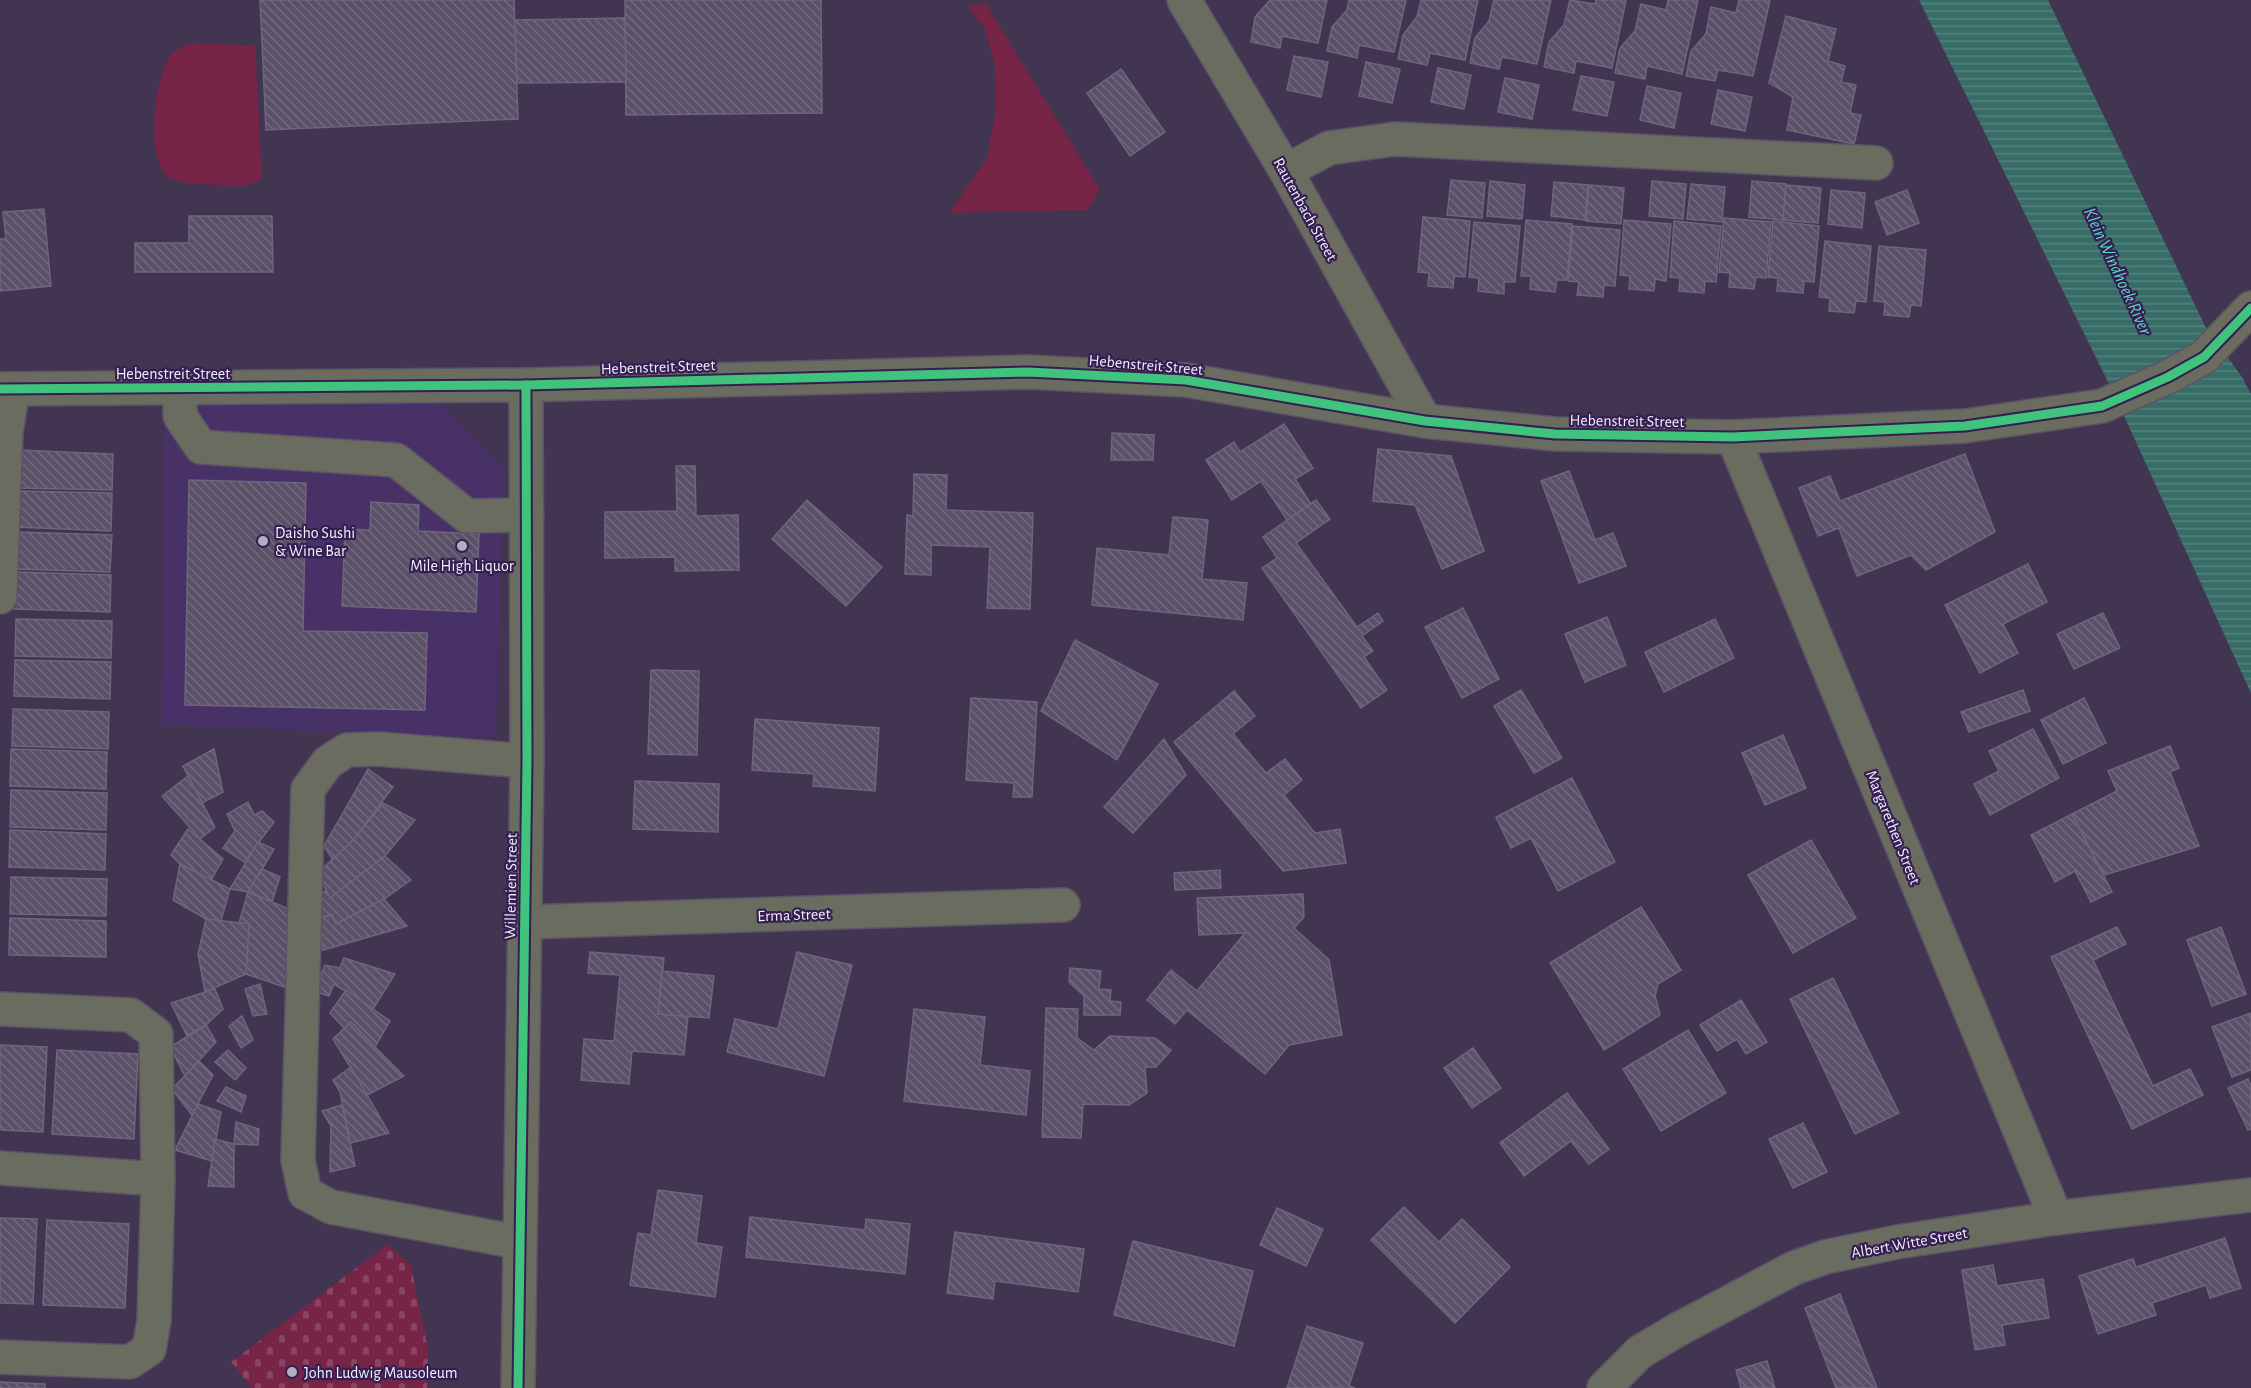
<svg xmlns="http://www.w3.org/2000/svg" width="2251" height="1388" viewBox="0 0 2251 1388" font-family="'Alegreya Sans',sans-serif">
<defs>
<pattern id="cemetery-stones" width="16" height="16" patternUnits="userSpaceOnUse" patternTransform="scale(1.5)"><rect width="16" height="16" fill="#762547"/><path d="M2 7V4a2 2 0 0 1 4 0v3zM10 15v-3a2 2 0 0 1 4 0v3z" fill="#8a4562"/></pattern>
<pattern id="water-rules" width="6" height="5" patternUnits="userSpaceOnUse" patternTransform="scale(1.5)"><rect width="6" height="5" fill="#386d67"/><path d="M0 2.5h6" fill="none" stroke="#55827e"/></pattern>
<pattern id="building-back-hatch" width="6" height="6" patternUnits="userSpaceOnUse" patternTransform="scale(1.5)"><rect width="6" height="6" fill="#5a5067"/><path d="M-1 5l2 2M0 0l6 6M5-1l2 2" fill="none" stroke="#726a7e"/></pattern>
</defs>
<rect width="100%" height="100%" fill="#413551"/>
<!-- built -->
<polygon fill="#483167" points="205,404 441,404 503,467 496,738 162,725 164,408"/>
<!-- green -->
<g fill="#762547">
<polygon points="985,2 1100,190 1087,210 949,213 987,158 996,107 995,68 985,28 968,8"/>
<path d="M191,43l64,3 7,133c-14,9 -28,6 -44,6 -16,-1 -37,0 -50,-8 -23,-16 -14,-103 3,-122 4,-5 14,-9 20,-12z"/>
</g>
<!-- cemetery -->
<polygon fill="url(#cemetery-stones)" points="388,1244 411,1266 428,1349 427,1388 252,1388 231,1362"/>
<!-- water -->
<polygon fill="url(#water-rules)" points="1919,0 2048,0 2205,326 2242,377 2251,394 2251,693 2114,394"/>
<!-- building -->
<g fill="url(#building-back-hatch)" stroke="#6f657c" stroke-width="1.5">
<polygon points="260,0 514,0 518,119 266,130"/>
<polygon points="625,0 821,0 822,113 626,115"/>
<polygon points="1270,0 1327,0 1318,43 1282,36 1280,48 1251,42 1255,17"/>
<polygon points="1349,0 1406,0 1394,52 1359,45 1357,58 1327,51 1332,27 1347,10"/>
<polygon points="1421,0 1478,0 1465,60 1430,53 1427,65 1398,59 1403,35 1417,17"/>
<polygon points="1494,0 1551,0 1537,64 1502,57 1499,69 1470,63 1475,38 1489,21"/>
<polygon points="1570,0 1595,4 1596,0 1626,0 1612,68 1576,61 1574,73 1544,67 1549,42 1564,25"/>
<polygon points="1668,0 1698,0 1682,74 1647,66 1645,79 1615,73 1620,48 1635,31 1641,4 1666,10"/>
<polygon points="1739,0 1770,0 1753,76 1718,70 1715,81 1686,76 1691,51 1706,34 1711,7 1736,13"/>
<polygon points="1786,16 1836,29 1828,61 1845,66 1841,82 1856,85 1850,113 1861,115 1854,144 1787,130 1793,97 1769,83"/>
<polygon points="625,18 626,82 517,83 515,20"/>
<polygon points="1294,56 1328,62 1321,97 1287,90"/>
<polygon points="1366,62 1400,69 1392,103 1359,96"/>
<polygon points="1438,68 1471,75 1464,109 1431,102"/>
<polygon points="1121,69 1165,132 1130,156 1087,93"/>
<polygon points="1581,76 1614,82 1607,116 1573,110"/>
<polygon points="1505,78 1539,85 1532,119 1498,112"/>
<polygon points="1647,86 1681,93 1674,128 1640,120"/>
<polygon points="1718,90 1752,97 1745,131 1711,124"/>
<polygon points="1451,180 1485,183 1482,218 1447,215"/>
<polygon points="1490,181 1525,185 1522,219 1487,216"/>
<polygon points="1652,181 1686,184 1683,219 1649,216"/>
<polygon points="1752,181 1786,184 1783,220 1749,217"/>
<polygon points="1554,182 1588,185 1585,220 1551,216"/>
<polygon points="1691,184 1725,187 1722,222 1687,219"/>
<polygon points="1589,185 1624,188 1621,224 1586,221"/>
<polygon points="1786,185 1821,188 1818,223 1783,220"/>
<polygon points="1831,190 1865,193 1862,228 1828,224"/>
<polygon points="1907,190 1919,223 1887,235 1875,202"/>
<polygon points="44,209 51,286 0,291 0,239 6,239 3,212"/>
<polygon points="189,216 272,216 273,272 135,272 135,243 189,243"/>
<polygon points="1423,217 1470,221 1465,277 1454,276 1453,288 1428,286 1429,273 1418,272"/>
<polygon points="1724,218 1771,222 1766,278 1756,277 1754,289 1729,287 1730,273 1719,272"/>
<polygon points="1526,220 1572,224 1567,280 1557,280 1555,292 1530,289 1531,276 1521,276"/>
<polygon points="1624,220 1671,224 1666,281 1655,279 1654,291 1629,289 1630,276 1620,275"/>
<polygon points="1674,221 1721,226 1716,282 1705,281 1704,293 1679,291 1680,278 1670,277"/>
<polygon points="1773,221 1819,226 1814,282 1804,281 1803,293 1777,291 1778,278 1768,277"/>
<polygon points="1474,222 1520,226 1515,282 1504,282 1504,294 1478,291 1479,278 1469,277"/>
<polygon points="1573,226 1620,230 1615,286 1604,285 1603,297 1577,295 1579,282 1568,281"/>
<polygon points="1825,241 1871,246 1866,302 1856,301 1854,313 1829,311 1830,298 1819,297"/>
<polygon points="1879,246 1926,250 1921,306 1911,305 1909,317 1884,315 1885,302 1874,301"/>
<polygon points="1284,424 1313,468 1295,479 1311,504 1287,520 1261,481 1232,500 1206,460 1234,442 1240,452"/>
<polygon points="1112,433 1154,435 1153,460 1111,460"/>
<polygon points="1378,449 1451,456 1484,551 1442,569 1415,505 1373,501"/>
<polygon points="18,450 113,454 112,490 16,488"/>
<polygon points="1965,454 1995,532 1926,570 1911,555 1857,576 1839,528 1818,536 1799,488 1830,476 1840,501"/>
<polygon points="676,466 695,466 696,516 738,515 739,570 675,571 675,557 605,558 605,512 677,511"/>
<polygon points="1569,471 1595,540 1613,533 1626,566 1579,583 1541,481"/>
<polygon points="914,474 947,475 946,510 1033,513 1030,609 987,608 990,547 931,545 931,575 905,574 907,515 913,516"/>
<polygon points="189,480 306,483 303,631 427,633 425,710 185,705"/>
<polygon points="16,491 112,493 111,531 15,527"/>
<polygon points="807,500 882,567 846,606 772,539"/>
<polygon points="1316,500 1330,519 1296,543 1357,627 1378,613 1383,621 1362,636 1373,651 1364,657 1387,690 1361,708 1262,568 1277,558 1263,537"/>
<polygon points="371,502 419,505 418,531 479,534 476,612 342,606 345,529 370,530"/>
<polygon points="1173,517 1208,520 1202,579 1247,583 1243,620 1092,605 1097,548 1169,555"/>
<polygon points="16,532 112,535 110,572 15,569"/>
<polygon points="2028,564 2047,602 2003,624 2018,653 1980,673 1945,605"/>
<polygon points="15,572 111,575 110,612 14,609"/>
<polygon points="1463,608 1499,679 1462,698 1425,627"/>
<polygon points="2103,613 2120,648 2074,669 2057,634"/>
<polygon points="1607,617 1626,665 1585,682 1565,634"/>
<polygon points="16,619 112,621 111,658 15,656"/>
<polygon points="1715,619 1734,658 1664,692 1645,652"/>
<polygon points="1075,640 1158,684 1117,760 1041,711"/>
<polygon points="15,660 111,662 110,699 14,696"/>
<polygon points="651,670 699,671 697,755 648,754"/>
<polygon points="1521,690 1562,758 1534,773 1494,706"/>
<polygon points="2023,690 2030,711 1969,732 1961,712"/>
<polygon points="1234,691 1255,716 1233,734 1266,773 1285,759 1302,780 1284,795 1315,833 1340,829 1346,863 1283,871 1174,742"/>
<polygon points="971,698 1037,702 1032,797 1013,797 1014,783 966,780"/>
<polygon points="2084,698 2106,743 2063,764 2041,720"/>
<polygon points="13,709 109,712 108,749 12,746"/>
<polygon points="755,719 879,728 875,791 813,786 814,774 752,770"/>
<polygon points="2033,729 2059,778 1990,815 1974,784 1999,771 1989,751"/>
<polygon points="1783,735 1806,788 1765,805 1742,753"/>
<polygon points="1164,739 1186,775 1133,833 1104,807"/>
<polygon points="2170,746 2179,768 2170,772 2199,846 2104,875 2072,814 2117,791 2108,771"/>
<polygon points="11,749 107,752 106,789 10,786"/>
<polygon points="214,749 223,792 202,803 183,766"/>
<polygon points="368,769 393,787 354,839 333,860 324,846"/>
<polygon points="188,776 215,827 200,839 162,796"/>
<polygon points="1572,778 1615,862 1558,891 1531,838 1511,848 1496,817"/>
<polygon points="635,781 719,784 718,832 633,829"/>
<polygon points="11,790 107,793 106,830 10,827"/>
<polygon points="248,802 254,815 262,811 274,822 244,862 223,848 235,831 227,814"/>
<polygon points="383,803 415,820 385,856 330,898 318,873 354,839"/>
<polygon points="2072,814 2112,892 2091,902 2075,871 2055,882 2031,835"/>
<polygon points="188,829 223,859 211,880 180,864 171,855"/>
<polygon points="10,830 106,834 105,870 9,867"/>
<polygon points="1811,840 1856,918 1793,953 1748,875"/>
<polygon points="258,842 274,849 262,869 248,892 230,889"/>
<polygon points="385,856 411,880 384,899 336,924 332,915 317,919 309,895 326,891 330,898"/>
<polygon points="180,864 230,889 221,921 206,919 173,900"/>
<polygon points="262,869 280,877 272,902 248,892"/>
<polygon points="1220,870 1221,888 1175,890 1174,873"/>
<polygon points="11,877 107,879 106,916 10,914"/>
<polygon points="248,892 289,909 287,988 246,974 249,924 239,923"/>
<polygon points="1303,894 1304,917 1294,928 1329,960 1342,1035 1289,1045 1265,1074 1187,1010 1175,1024 1147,1000 1171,970 1197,991 1245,933 1199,935 1197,898"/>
<polygon points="384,899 407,926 323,950 317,919 332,915 336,924"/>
<polygon points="1641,907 1681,970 1658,984 1655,996 1660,1015 1604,1050 1550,963"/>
<polygon points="10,918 106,921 106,957 9,955"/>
<polygon points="206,919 249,924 246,974 205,992 198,954"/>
<polygon points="2117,927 2126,944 2093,960 2153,1086 2190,1069 2203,1095 2132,1129 2051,957"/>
<polygon points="2221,927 2246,994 2212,1006 2187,940"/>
<polygon points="590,952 664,958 658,1014 688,1016 684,1055 632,1051 629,1084 581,1080 584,1039 614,1041 620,975 588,973"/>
<polygon points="797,952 852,965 824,1076 727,1052 735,1019 778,1029"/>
<polygon points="344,958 395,974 373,1009 334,984 329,996 314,991 325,965 340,968"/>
<polygon points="1070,968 1101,971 1099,989 1111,990 1110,1001 1121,1002 1120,1015 1084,1015 1084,996 1069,982"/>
<polygon points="662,971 714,976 709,1018 658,1014"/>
<polygon points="1833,978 1899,1113 1855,1134 1790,999"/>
<polygon points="260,984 267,1014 253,1016 245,989"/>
<polygon points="215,989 223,1009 206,1025 187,1036 171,1003"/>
<polygon points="346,990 390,1021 375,1047 351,1022 344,1028 330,1013"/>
<polygon points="1741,1000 1767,1042 1746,1054 1737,1039 1717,1051 1700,1025"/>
<polygon points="1046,1008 1078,1009 1077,1038 1094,1050 1110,1036 1155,1038 1171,1050 1156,1067 1145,1067 1147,1093 1129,1105 1083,1104 1081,1138 1042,1137"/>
<polygon points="914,1009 985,1017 980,1065 1030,1071 1026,1115 904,1101"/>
<polygon points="2251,1013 2251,1070 2232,1077 2212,1027"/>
<polygon points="242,1016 253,1040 241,1048 229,1026"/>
<polygon points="351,1022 375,1047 404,1076 367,1095 333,1039"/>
<polygon points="206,1025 216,1042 185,1076 170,1047"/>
<polygon points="1688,1030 1726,1093 1661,1131 1623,1069"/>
<polygon points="0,1045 47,1047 43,1132 0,1130"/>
<polygon points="1473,1048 1501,1088 1472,1108 1444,1068"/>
<polygon points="57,1050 138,1054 134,1139 52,1134"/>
<polygon points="228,1050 246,1068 235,1080 215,1062"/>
<polygon points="199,1061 213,1075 192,1115 172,1089"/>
<polygon points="351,1067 389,1133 350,1143 340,1092 333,1080"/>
<polygon points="2248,1079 2251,1086 2251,1129 2248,1130 2228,1088"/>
<polygon points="226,1087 246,1096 241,1112 217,1101"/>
<polygon points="1567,1093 1609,1149 1589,1164 1571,1141 1524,1176 1500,1143"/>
<polygon points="198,1104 221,1112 212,1161 175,1150"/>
<polygon points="342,1105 355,1166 330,1172 331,1126 322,1111"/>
<polygon points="236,1122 259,1129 258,1145 234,1144"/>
<polygon points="1803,1123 1827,1172 1793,1188 1769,1139"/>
<polygon points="215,1139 234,1144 234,1187 208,1186"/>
<polygon points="658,1190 702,1196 696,1243 722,1247 715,1297 630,1285 638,1233 651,1235"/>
<polygon points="1404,1207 1439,1242 1462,1219 1510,1267 1455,1323 1371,1240"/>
<polygon points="1277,1208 1323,1229 1306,1266 1260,1245"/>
<polygon points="750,1217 865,1230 866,1219 910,1224 905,1274 746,1257"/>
<polygon points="0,1218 37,1219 33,1304 0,1303"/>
<polygon points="47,1220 129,1224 125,1308 43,1305"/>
<polygon points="955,1232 1084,1249 1078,1292 995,1281 993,1299 947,1293"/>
<polygon points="2225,1238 2241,1288 2210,1298 2206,1285 2152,1303 2156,1315 2098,1334 2079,1276 2133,1259 2136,1267"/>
<polygon points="1133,1241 1253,1271 1234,1346 1114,1315"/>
<polygon points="1993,1265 1997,1286 2043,1279 2049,1318 2002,1325 2005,1345 1975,1350 1962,1270"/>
<polygon points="1840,1294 1877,1388 1836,1388 1805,1308"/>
<polygon points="1307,1326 1363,1343 1349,1386 1355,1388 1287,1388"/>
<polygon points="1767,1361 1775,1388 1741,1388 1736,1370"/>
<polygon points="0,1382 45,1384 45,1388 0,1388"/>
</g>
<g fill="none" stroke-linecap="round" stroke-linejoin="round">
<!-- minor casing -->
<g stroke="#5b5266" stroke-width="36">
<g id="minor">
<polyline points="1184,0 1286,171 1425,421"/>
<polyline points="1286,171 1329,148 1395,139 1876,163"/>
<polyline points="180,388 180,416 201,447 396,460 467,516 527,515"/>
<polyline points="0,389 526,385 1028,372 1186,380 1425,421 1555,434 1733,437 1965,426 2102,406 2168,377 2204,357 2251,308"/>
<polyline points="1733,437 2056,1218"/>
<polyline points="0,597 6,432 13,389"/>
<polyline points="525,922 1063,905"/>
<polyline points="0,1009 131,1015 156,1034 158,1179 154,1321 149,1349 130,1362 0,1357"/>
<polyline points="0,1168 158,1179"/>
<polyline points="518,1242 331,1207 305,1193 298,1160 308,789 328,762 347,750 378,749 527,761"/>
<polyline points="518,1388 527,761 526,385"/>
<polyline points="1604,1388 1640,1352 1677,1330 1794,1268 1825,1257 1897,1242 2056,1218 2251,1195"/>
</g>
</g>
<!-- minor -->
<use href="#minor" stroke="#696c5e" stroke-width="33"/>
<!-- cycleway casing -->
<g stroke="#351e51" stroke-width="13">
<g id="cycleway">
<polyline points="0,389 526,385 1028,372 1186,380 1425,421 1555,434 1733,437 1965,426 2102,406 2168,377 2204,357 2251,308"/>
<polyline points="518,1388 527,761 526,385"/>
</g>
</g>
<!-- cycleway -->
<use href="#cycleway" stroke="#40c37c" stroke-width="9"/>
</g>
<!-- markers -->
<g fill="#b5aec0" stroke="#351e51" stroke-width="2">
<circle cx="263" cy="541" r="6"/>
<circle cx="462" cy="546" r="6"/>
<circle cx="292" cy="1372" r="6"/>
</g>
<g text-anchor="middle" stroke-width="4.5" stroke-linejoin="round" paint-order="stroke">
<!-- street labels -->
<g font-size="16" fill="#f3effc" stroke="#351e51">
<text transform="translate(1306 209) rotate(61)" y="6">Rautenbach Street</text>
<text transform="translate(1146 364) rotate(5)" y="6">Hebenstreit Street</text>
<text transform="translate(658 366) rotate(-2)" y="6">Hebenstreit Street</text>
<text x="173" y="379">Hebenstreit Street</text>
<text transform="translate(1627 420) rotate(1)" y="6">Hebenstreit Street</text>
<text transform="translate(1894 827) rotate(68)" y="6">Margarethen Street</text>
<text transform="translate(510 886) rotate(-89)" y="6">Willemien Street</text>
<text transform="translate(794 914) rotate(-2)" y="6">Erma Street</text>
<text transform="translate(1909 1242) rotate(-10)" y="6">Albert Witte Street</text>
</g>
<!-- poi labels -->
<g font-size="16" fill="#f3effc" stroke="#351e51" text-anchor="start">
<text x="275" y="538">Daisho Sushi<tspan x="275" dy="18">&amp; Wine Bar</tspan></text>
<text x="462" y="571" text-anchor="middle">Mile High Liquor</text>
<text x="304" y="1378">John Ludwig Mausoleum</text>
</g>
<!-- water labels -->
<g font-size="18" font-style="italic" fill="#5edbc7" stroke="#351e51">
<text transform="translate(2118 271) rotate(65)" y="6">Klein Windhoek River</text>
</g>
</g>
</svg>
